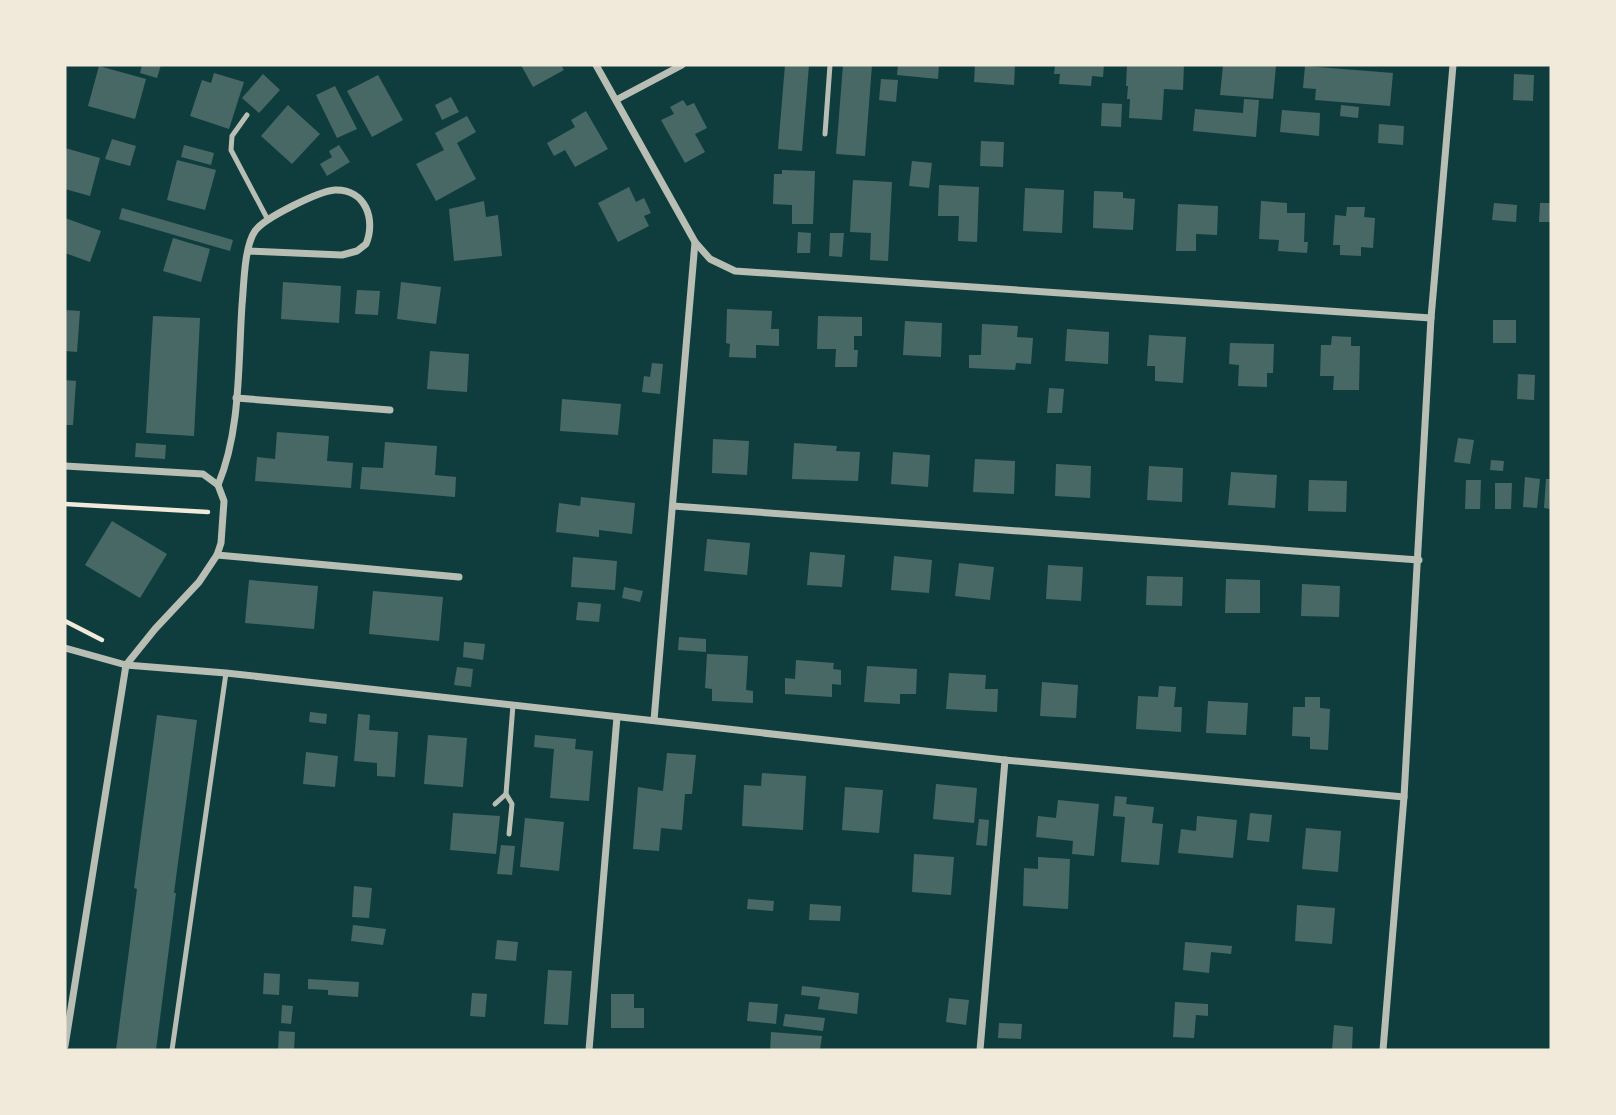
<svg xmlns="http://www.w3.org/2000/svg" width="1616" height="1115" viewBox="0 0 1616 1115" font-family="'Roboto Condensed',sans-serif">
<rect width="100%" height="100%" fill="#0f3d3e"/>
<!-- building -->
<g fill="#486865">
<polygon points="142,65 161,65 157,78 140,73"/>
<polygon points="521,65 561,65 564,70 533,87"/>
<polygon points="785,65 809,65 802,151 778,149"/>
<polygon points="843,65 872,65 865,156 836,154"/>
<polygon points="898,65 939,65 938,79 897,75"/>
<polygon points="975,65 1015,65 1014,85 974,82"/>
<polygon points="1055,65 1104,65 1103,77 1092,76 1091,86 1059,84 1060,74 1054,74"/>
<polygon points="1127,65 1184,65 1183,90 1164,89 1162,120 1129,118 1130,99 1127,99 1128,86 1126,86"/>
<polygon points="1223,65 1276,65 1273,99 1220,95"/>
<polygon points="99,66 146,79 135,119 88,106"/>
<polygon points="1305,66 1393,73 1390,106 1315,100 1316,89 1303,88"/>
<polygon points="214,73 244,82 229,129 190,116 202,80 211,83"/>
<polygon points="263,74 280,90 259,113 242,98"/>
<polygon points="1514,74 1534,75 1533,101 1513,100"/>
<polygon points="378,75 403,120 372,137 347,91"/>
<polygon points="881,79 898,80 896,102 879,100"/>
<polygon points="335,86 357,129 337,138 316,95"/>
<polygon points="451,97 459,112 442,120 435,105"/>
<polygon points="1244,99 1259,100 1256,137 1193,131 1195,109 1243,113"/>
<polygon points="683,100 687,106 694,103 707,128 695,134 705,152 685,163 661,120 674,114 670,107"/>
<polygon points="1102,103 1122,104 1121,127 1101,126"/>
<polygon points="288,105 320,134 292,164 261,136"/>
<polygon points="1341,105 1359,107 1358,118 1340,116"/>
<polygon points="1282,110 1320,113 1319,136 1280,132"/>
<polygon points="586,111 608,149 575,167 565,150 554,156 547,143 575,127 571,120"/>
<polygon points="467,116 476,132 457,143 476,179 436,201 416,164 444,150 435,133"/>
<polygon points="1379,124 1404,126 1403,145 1378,143"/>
<polygon points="112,139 136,146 130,166 105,159"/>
<polygon points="981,141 1004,142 1003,167 980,166"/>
<polygon points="184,145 214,153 211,165 181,157"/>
<polygon points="339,145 350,162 327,176 320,164 332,157 329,151"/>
<polygon points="65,148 100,158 90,196 65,189"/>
<polygon points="177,160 216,170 205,210 167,200"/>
<polygon points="912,161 932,163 929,188 909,186"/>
<polygon points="782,170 815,171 813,224 792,224 792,205 773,204 774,174 782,174"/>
<polygon points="853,180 892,182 888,261 870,260 871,233 850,232"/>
<polygon points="939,185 979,187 977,242 958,241 959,216 938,216"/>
<polygon points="629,187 636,202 644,198 651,213 644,216 649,226 618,242 598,203"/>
<polygon points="1025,188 1064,190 1062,233 1023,231"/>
<polygon points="1094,191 1123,192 1123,198 1135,199 1133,230 1093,228"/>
<polygon points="484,201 486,217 498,215 502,256 454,261 449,209"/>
<polygon points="1261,201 1287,203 1287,213 1305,213 1304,242 1308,242 1307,253 1278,251 1279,240 1259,239"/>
<polygon points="1494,203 1517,205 1516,222 1492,220"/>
<polygon points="1540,203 1551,203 1551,222 1539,222"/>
<polygon points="1178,204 1218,206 1217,235 1196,234 1196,251 1176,251"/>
<polygon points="1347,207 1365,207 1364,217 1375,218 1373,248 1361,247 1361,256 1340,255 1340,245 1333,245 1335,215 1346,216"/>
<polygon points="122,208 233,240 230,251 119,219"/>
<polygon points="65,218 101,231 90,262 65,253"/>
<polygon points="798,232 811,233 810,253 797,253"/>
<polygon points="830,233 844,233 842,257 829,256"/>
<polygon points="173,238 210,249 201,282 163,271"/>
<polygon points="283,282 341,286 339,323 281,319"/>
<polygon points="401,282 441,287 436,324 397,319"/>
<polygon points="357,290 380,291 378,315 355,314"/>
<polygon points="727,309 772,311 771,329 779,329 779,346 756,345 756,358 729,357 730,344 726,343"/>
<polygon points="65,310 80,311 77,352 65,351"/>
<polygon points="153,316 200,318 194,436 146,433"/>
<polygon points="818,316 862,317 862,336 854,336 854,350 858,350 857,367 835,367 836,349 817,349"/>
<rect x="1493" y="320" width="23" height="23"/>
<polygon points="905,321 942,323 941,357 903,355"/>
<polygon points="982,324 1018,326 1017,337 1033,338 1031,364 1016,363 1015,370 969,368 969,355 981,355"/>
<polygon points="1067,329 1109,332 1108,364 1065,361"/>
<polygon points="1149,335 1186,337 1183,383 1155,381 1155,366 1147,366"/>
<polygon points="1332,336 1351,337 1351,346 1360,346 1359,390 1333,390 1334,376 1320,376 1321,345 1331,345"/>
<polygon points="1230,343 1274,344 1273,373 1267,373 1267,387 1238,386 1239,365 1229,364"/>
<polygon points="430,351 469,354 467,392 427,389"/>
<polygon points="652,363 663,364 660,394 642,392 644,376 650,377"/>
<polygon points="1518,374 1535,375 1534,400 1517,399"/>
<polygon points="65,380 76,381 73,425 65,425"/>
<polygon points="1049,388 1064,389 1062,413 1047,413"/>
<polygon points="562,399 621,404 618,435 560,431"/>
<polygon points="277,432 329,436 327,461 353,463 351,488 255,481 257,457 275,459"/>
<polygon points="1458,438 1474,440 1470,464 1454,462"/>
<polygon points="713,439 749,441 747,475 712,473"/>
<polygon points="385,442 437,446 435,475 456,477 455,497 360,489 362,467 383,468"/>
<polygon points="136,443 166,445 165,459 135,457"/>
<polygon points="794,443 837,446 836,451 860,452 858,481 792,479"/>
<polygon points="893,452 930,455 928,487 891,484"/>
<polygon points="975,459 1015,461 1014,494 973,492"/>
<polygon points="1491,460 1504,461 1503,471 1490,470"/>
<polygon points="1056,464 1091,466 1090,498 1055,496"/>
<polygon points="1149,466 1183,468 1182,502 1147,500"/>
<polygon points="1231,472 1277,475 1275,508 1228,505"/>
<polygon points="1525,477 1540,479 1537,508 1523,507"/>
<polygon points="1546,479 1551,479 1551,509 1544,508"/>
<polygon points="1309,480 1347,481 1346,512 1308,511"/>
<polygon points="1466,480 1481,480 1480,509 1465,509"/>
<polygon points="1495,483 1512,483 1511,509 1495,509"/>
<polygon points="581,497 635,503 632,534 599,530 599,537 556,532 559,503 580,506"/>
<polygon points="112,521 167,554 140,598 85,565"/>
<polygon points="707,539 750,543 747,575 704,571"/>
<polygon points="810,552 845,555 842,587 807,585"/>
<polygon points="894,556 932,560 929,593 891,590"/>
<polygon points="573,557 617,561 615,590 571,587"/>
<polygon points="959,563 994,567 990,600 955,596"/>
<polygon points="1048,565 1083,567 1081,601 1046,599"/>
<polygon points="1147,576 1183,577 1182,606 1146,605"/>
<polygon points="1226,579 1260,580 1260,613 1225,613"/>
<polygon points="249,580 318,586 314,629 245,623"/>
<polygon points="1302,584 1340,586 1339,617 1301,616"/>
<polygon points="624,587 643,591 640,602 622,598"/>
<polygon points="373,591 443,597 439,641 369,634"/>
<polygon points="578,602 601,604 599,622 576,620"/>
<polygon points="679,637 706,639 706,652 678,650"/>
<polygon points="464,642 485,644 483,660 463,657"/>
<polygon points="707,654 748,656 746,690 753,691 753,703 712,701 712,689 705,688"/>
<polygon points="796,660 834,663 833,669 841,670 841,685 832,684 832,697 785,694 785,678 795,679"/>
<polygon points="867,666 917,669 916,694 900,694 900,704 864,702"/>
<polygon points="457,667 473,669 471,687 454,685"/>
<polygon points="949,673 986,675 985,689 998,689 997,712 946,709"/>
<polygon points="1042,682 1078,685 1076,718 1040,716"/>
<polygon points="1159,686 1176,687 1174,707 1182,707 1181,732 1136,729 1138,696 1158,697"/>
<polygon points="1305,697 1320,697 1320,708 1330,709 1328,750 1310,749 1310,737 1292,736 1293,707 1305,707"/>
<polygon points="1208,701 1248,703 1246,735 1206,733"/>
<polygon points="310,712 327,714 326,724 309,722"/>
<polygon points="358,714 370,715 369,730 398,732 395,777 377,776 377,763 354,761"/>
<polygon points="157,715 197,720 174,893 176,893 156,1050 116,1050 137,889 134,888"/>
<polygon points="428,735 467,738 463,787 424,784"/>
<polygon points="535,735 576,739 575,749 593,751 589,801 550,798 554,749 534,747"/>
<polygon points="306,752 338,756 335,787 303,784"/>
<polygon points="667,753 696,755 692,794 685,794 682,830 661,828 659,851 633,849 638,787 663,791"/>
<polygon points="762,773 806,776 803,830 742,826 744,785 761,786"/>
<polygon points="936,784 977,788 974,823 933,819"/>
<polygon points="845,787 883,790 879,833 842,830"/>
<polygon points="1115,796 1127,797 1126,804 1154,807 1152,823 1163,824 1159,865 1121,862 1125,817 1113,816"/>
<polygon points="1058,800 1099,804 1094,856 1072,854 1073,841 1036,837 1038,816 1056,818"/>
<polygon points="453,813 500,816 496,854 450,850"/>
<polygon points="1250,813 1272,815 1269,842 1247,840"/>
<polygon points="1197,816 1237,820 1233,858 1178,853 1181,829 1196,831"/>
<polygon points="525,818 564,822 559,871 520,867"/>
<polygon points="979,819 989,820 987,846 976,845"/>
<polygon points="1306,828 1341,831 1338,872 1302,869"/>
<polygon points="501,845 515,846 512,875 497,874"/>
<polygon points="914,854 954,857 951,895 912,892"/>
<polygon points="1038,857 1070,859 1068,909 1023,906 1024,868 1038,869"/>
<polygon points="354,886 372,888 369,918 352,917"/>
<polygon points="748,899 774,901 773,911 747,909"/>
<polygon points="810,904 841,906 840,921 809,920"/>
<polygon points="1297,905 1335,908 1332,944 1295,941"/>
<polygon points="353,925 386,929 383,945 351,941"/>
<polygon points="497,940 518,942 516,961 495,959"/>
<polygon points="1185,942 1232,946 1231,954 1211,952 1209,973 1183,970"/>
<polygon points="548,970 572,971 568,1025 544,1024"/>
<polygon points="264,973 280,974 279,995 263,994"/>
<polygon points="308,979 359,982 358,997 328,995 328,990 308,989"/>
<polygon points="802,986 859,993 857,1014 818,1009 820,997 801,995"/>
<polygon points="472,993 487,994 485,1017 470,1016"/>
<polygon points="611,994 634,994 634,1008 644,1008 644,1028 611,1028"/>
<polygon points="949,998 969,1000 966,1025 946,1022"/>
<polygon points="749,1002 778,1004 776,1024 747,1021"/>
<polygon points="1175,1002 1208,1004 1208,1016 1196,1015 1194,1038 1173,1037"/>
<polygon points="282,1005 293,1006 291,1024 281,1023"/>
<polygon points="785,1014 825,1018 823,1031 783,1026"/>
<polygon points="999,1023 1022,1024 1021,1039 998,1038"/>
<polygon points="1334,1025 1353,1027 1352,1050 1332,1050"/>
<polygon points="279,1031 295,1032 294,1050 278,1050"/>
<polygon points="771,1032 822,1036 820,1050 770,1050"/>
</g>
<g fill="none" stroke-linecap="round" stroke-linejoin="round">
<!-- path -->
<g stroke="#f1e9da" stroke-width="4.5">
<polyline points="65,504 208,512"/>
<polyline points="65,621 102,640"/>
</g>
<!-- service -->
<g stroke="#b8beb3" stroke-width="5">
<polyline points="247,115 232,136 231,150 268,220"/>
<polyline points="825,134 830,65"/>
<polyline points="495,804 506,794"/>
<polyline points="509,834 512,804 506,794 513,705"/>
<polyline points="172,1050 226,673"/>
</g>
<!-- minor -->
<g stroke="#b8beb3" stroke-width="7">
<polyline points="596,65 695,242 654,720"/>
<polyline points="616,100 682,65"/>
<polyline points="695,242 710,259 735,271 1431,318"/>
<polyline points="236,398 390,410"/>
<polyline points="65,466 203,474 218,485"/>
<polyline points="673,506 1419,560"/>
<polyline points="217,555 459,577"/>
<polyline points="65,648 126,665 226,673 1005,760 1404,797"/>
<path d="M65,1046l61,-381 29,-36 44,-47 18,-27 4,-12 3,-42 -6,-16c23,-55 20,-121 24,-180 2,-20 2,-58 13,-74 9,-13 64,-40 80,-41 31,-1 41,30 31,54l-9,7 -15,4 -94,-4"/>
<polyline points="589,1050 617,717"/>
<polyline points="980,1050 1005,760"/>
<polyline points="1383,1050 1404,797 1431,318 1453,65"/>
</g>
</g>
<!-- border -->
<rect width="1616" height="1115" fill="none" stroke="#f1e9da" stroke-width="133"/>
</svg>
